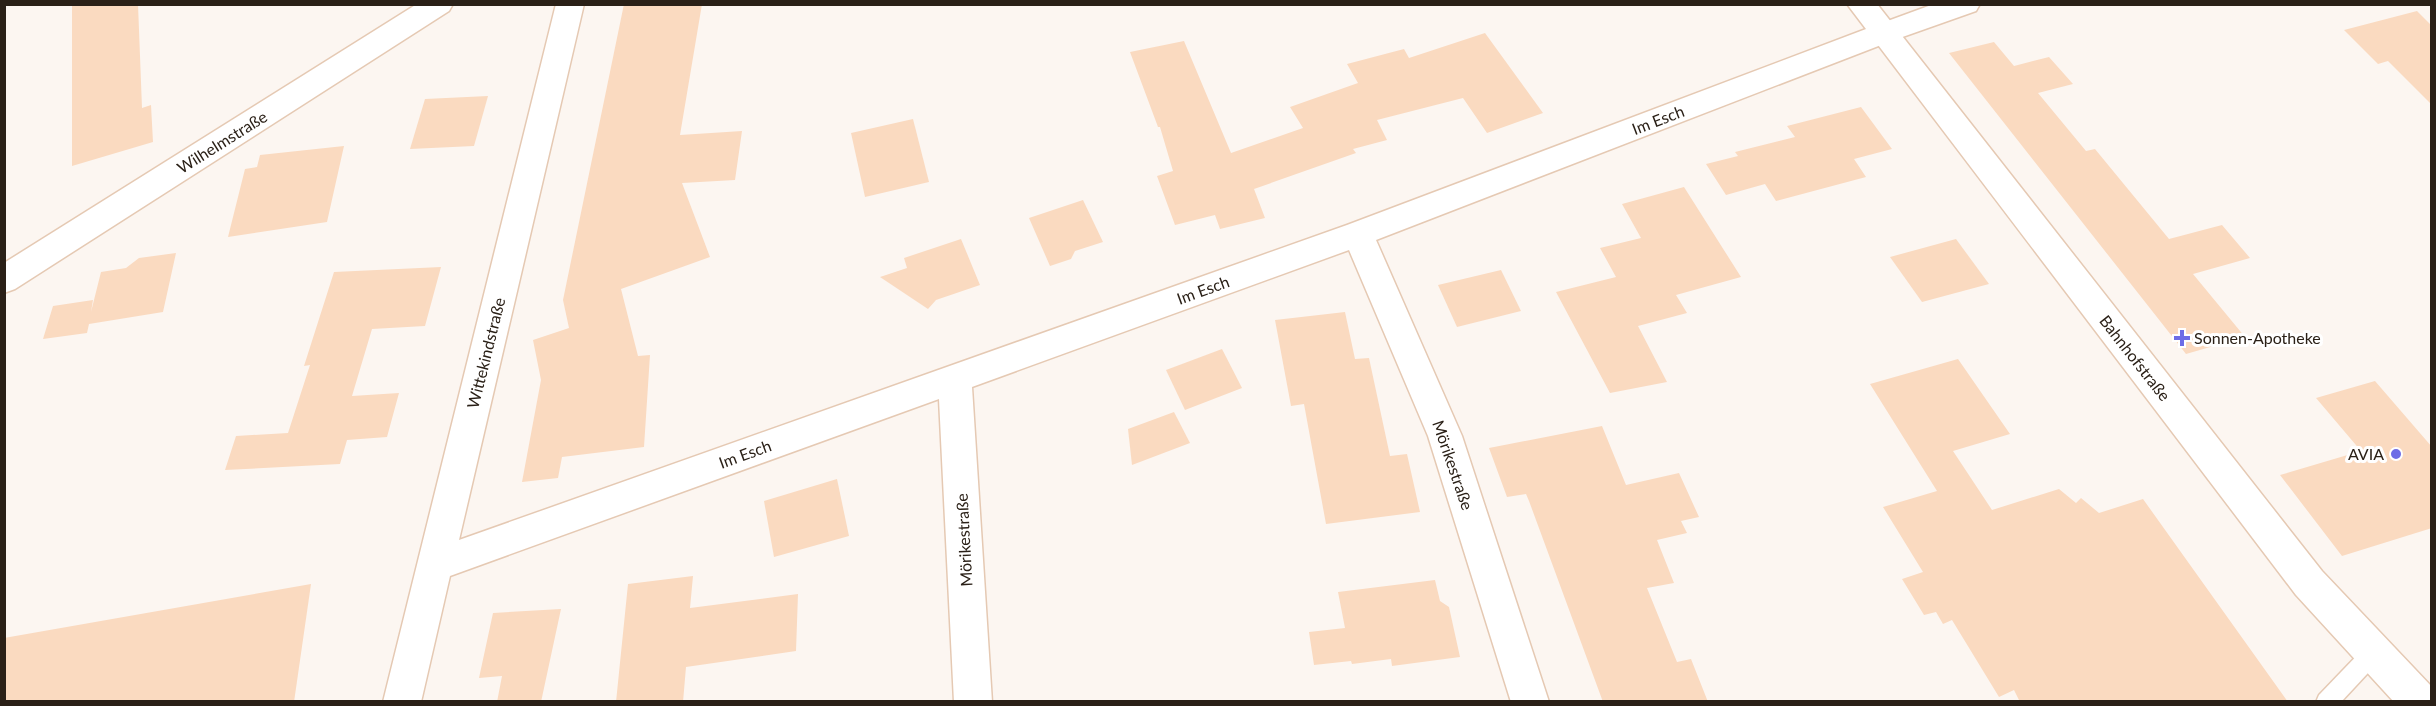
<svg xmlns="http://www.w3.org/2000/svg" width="2436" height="706" viewBox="0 0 2436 706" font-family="Lato,sans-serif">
<rect width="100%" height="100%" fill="#fcf6f1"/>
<!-- building -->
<g fill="#fadac0">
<polygon points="72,4 138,4 142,108 151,105 153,142 72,166"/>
<polygon points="624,4 702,4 680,135 742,131 735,180 682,183 710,257 621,289 638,356 650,355 644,447 562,457 558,478 522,482 541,380 533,340 569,328 563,300"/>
<polygon points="2417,11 2432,26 2432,105 2388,61 2378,64 2344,30"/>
<polygon points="1485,33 1543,113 1487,133 1463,98 1377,120 1387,140 1353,149 1356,153 1254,189 1265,218 1220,229 1215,215 1175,225 1157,176 1173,171 1160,127 1158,127 1130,52 1184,41 1231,153 1303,128 1290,107 1358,83 1347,64 1404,49 1409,58"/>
<polygon points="1994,42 2014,66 2049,57 2073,84 2038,93 2086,151 2095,149 2169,239 2222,225 2250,258 2193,274 2245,337 2186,354 1949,53"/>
<polygon points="488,96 474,146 410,149 425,99"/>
<polygon points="1861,107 1892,149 1854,159 1866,177 1776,201 1765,184 1726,195 1706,164 1738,156 1735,152 1795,137 1787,126"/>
<polygon points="913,119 929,182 865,197 851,133"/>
<polygon points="344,146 327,222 228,237 245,169 257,167 260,155"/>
<polygon points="1684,187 1741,277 1676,295 1687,313 1638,326 1667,382 1610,393 1556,292 1616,277 1600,248 1641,238 1622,204"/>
<polygon points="1083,200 1103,242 1075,251 1071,259 1050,266 1029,218"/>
<polygon points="961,239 980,285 936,300 928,309 880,277 907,268 904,258"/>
<polygon points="1956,239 1989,284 1922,302 1890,257"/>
<polygon points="176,253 163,312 89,324 87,333 43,339 53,306 93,300 91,312 101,272 126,268 139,258"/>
<polygon points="441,267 425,326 372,329 352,396 399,393 387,437 347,440 340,464 225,470 236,436 288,433 310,365 304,366 334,272"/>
<polygon points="1501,270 1521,311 1457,327 1438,285"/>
<polygon points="1345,312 1355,359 1369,358 1390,456 1407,454 1420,512 1326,524 1304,404 1291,406 1275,320"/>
<polygon points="1222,349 1242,388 1185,410 1166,370"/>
<polygon points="1958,359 2010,434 1953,451 1992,510 2059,489 2076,503 2081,498 2099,513 2143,499 2288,702 2020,702 2014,690 1999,697 1952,620 1943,624 1936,612 1924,615 1902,579 1923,572 1883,507 1937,491 1870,384"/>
<polygon points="2375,381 2432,447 2432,528 2342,556 2280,475 2361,451 2316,398"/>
<polygon points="1174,412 1190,443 1132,465 1128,429"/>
<polygon points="1602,426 1626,485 1679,473 1699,517 1681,521 1687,533 1657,540 1674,583 1647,588 1677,662 1691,659 1708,702 1603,702 1529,501 1526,494 1507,497 1489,448"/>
<polygon points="837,479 849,536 774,557 764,501"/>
<polygon points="693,576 690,608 798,594 796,651 686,667 683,702 616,702 628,584"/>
<polygon points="1435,580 1440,601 1449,607 1460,657 1392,666 1391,659 1352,664 1351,661 1314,665 1309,632 1345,628 1338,592"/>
<polygon points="311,584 294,702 4,702 4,638"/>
<polygon points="561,609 541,702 497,702 502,676 479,678 493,613"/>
</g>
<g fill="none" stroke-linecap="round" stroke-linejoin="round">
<!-- lane casing -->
<g stroke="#e5c9b3" stroke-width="3">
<polygon id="lane" points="2374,642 2381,645 2384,652 2381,659 2341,702 2316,702 2319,695 2367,645"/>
</g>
<!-- street casing -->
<g stroke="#e5c9b3" stroke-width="3">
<g id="street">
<polygon points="417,4 453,4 449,11 15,289 4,293 4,263"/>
<polygon points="556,4 584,4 459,540 1347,225 1874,26 1934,4 1980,4 1976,11 1894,40 1376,240 1462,436 1549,702 1511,702 1428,436 1349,250 972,387 992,702 954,702 939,399 450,576 421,702 383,702"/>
</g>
</g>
<!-- secondary casing -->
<g stroke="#e5c9b3" stroke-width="3">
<polygon id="secondary" points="1847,4 1877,4 2322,571 2432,687 2432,702 2394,702 2296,595"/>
</g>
<!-- lane -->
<use href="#lane" fill="#fff" fill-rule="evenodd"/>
<!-- street -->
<use href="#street" fill="#fff" fill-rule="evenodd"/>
<!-- secondary -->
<use href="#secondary" fill="#fff" fill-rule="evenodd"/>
</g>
<!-- markers -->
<g fill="#6d6ce6" stroke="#fff" stroke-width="2">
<path d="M2179 329h6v6h6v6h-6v6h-6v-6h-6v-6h6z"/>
<circle cx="2396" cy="454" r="6"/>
</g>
<g text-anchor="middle" stroke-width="6" stroke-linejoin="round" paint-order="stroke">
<!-- street labels -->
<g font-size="16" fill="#2a2017" stroke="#fff">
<text transform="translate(1658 120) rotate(-21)" y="6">Im Esch</text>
<text transform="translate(222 142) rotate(-32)" y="6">Wilhelmstraße</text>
<text transform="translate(1203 290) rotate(-20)" y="6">Im Esch</text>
<text transform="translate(486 353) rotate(-76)" y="6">Wittekindstraße</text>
<text transform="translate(2135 358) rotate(52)" y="6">Bahnhofstraße</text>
<text transform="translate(745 454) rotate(-20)" y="6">Im Esch</text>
<text transform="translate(1453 465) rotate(71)" y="6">Mörikestraße</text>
<text transform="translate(964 540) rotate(-93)" y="6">Mörikestraße</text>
</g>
<!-- poi labels -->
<g font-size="16" fill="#2a2017" stroke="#fff" text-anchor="start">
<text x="2194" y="344">Sonnen-Apotheke</text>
<text x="2384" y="460" text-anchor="end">AVIA</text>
</g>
</g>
<!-- border -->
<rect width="2436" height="706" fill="none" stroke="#2a2017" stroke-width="12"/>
</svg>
